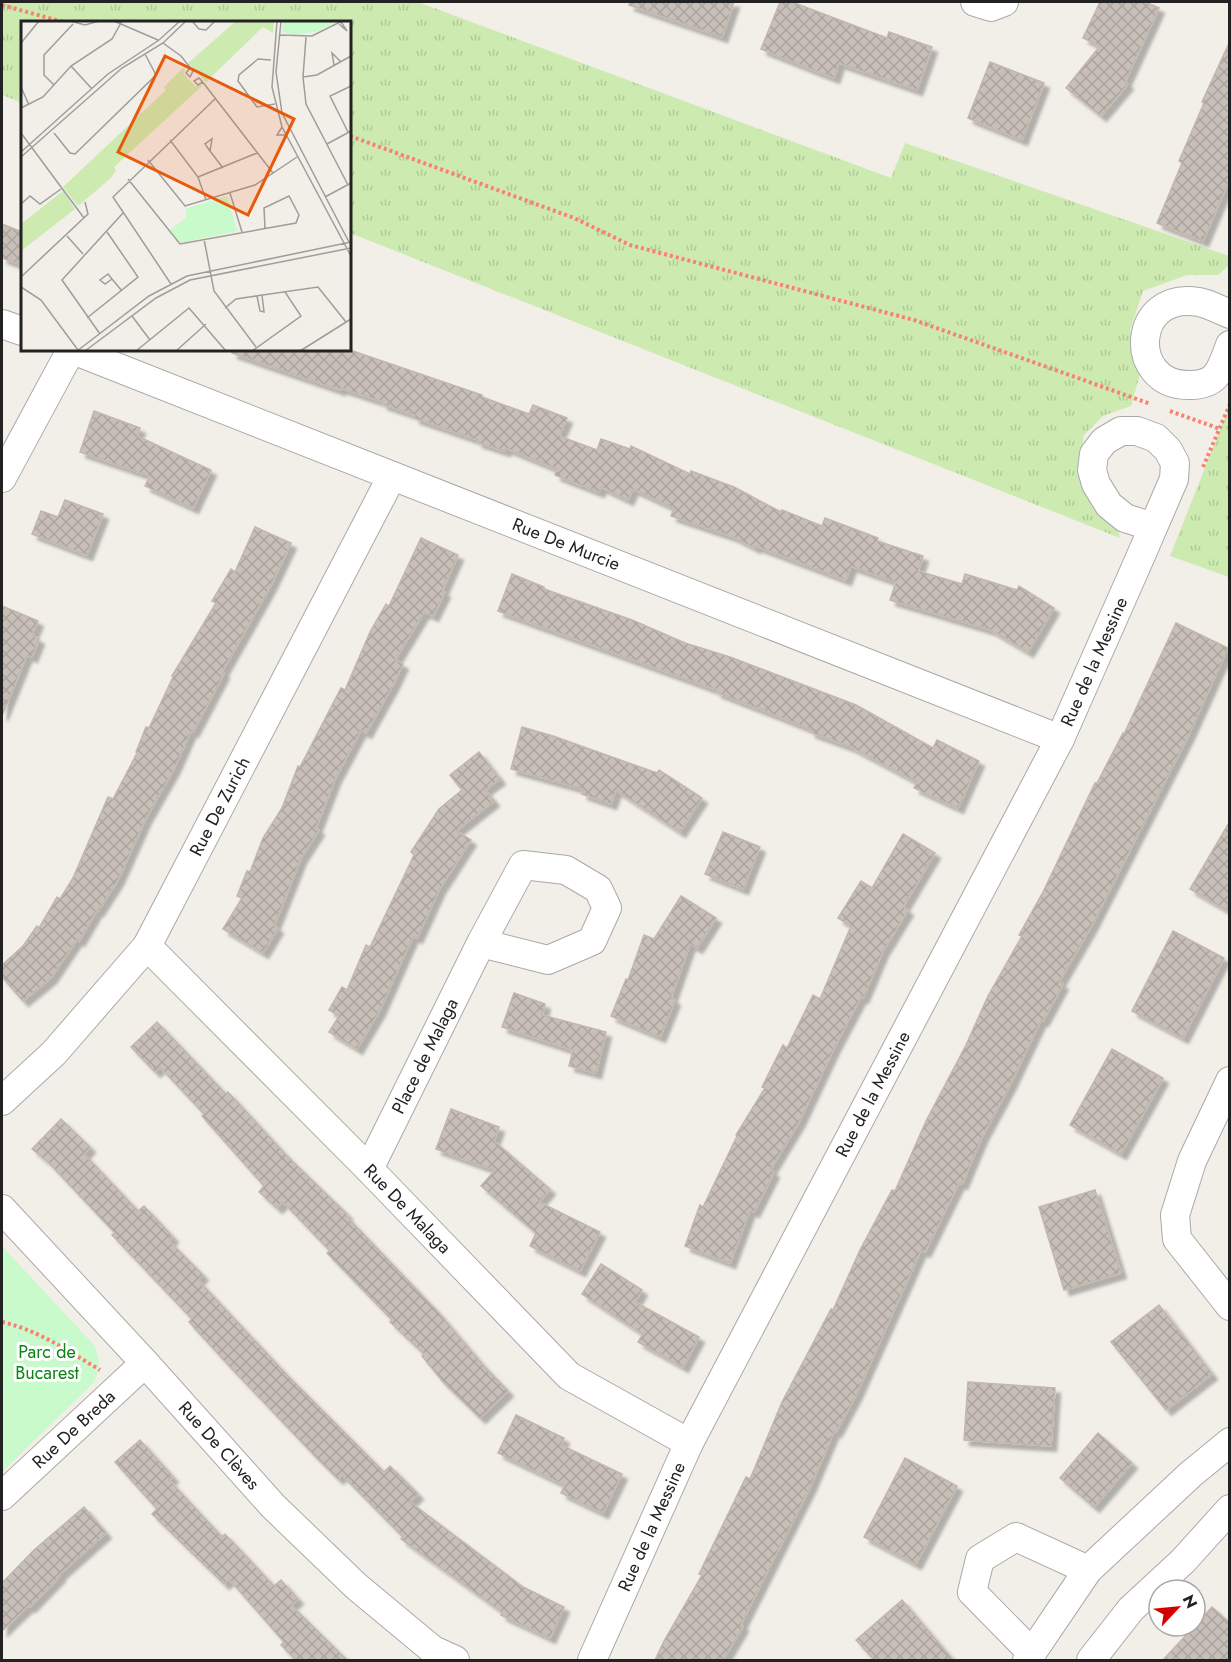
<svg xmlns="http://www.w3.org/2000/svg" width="1231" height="1662" viewBox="0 0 1231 1662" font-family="Jost,sans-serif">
<defs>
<pattern id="grass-tufts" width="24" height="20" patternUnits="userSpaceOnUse" patternTransform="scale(1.5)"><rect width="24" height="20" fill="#cdebb0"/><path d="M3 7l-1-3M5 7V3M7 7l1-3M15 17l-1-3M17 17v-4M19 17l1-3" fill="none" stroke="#b0c997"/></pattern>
<pattern id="building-cross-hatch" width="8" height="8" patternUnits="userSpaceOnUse" patternTransform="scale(1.5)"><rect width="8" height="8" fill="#c7bfb8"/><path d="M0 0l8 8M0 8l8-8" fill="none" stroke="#aba49e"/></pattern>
<filter id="shadow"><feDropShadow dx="5.5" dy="5.5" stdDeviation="1.5" flood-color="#0004"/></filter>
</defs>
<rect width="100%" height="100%" fill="#f2efe9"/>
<!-- grass -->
<g fill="url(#grass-tufts)">
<polygon points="2,2 418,2 891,178 905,143 1229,256 1229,265 1218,275 1187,275 1143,291 1130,330 1141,371 1131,406 1103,416 1084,435 1079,466 1118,530 1120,538 350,233 350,22 22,22 22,103 2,95"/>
<polygon points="1229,407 1230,577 1229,577 1170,556"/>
</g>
<!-- park -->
<path fill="#c8facc" d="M2,1246l92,99c6,15 7,23 0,37l-92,90z"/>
<!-- building -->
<g fill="url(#building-cross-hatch)" stroke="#c4b6ab" stroke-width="1.5" filter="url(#shadow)">
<polygon points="630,2 734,2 722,37 629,5"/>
<polygon points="780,2 792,2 887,38 889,32 932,47 917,90 839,63 834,78 761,49"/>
<polygon points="1100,2 1145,2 1159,8 1125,82 1128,84 1101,116 1066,88 1100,46 1083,38"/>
<polygon points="1230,41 1230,178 1203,241 1157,223 1182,163 1179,161 1204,103 1202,102"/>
<polygon points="990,62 1044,83 1022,140 968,118"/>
<polygon points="2,224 22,232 22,265 2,258"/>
<polygon points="233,350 350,350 482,395 482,397 529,414 533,405 567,418 559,436 597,450 601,439 630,449 631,446 690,474 691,471 734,487 781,512 782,510 822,526 825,518 878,538 877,541 923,556 918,571 962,584 965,574 1017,590 1019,586 1054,608 1028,652 991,630 890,600 896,582 851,566 846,580 756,546 755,548 734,537 671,516 674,508 633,489 628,500 601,487 599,492 555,475 557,469 506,448 505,451 477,442 478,440 414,418 415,415 382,404 383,402 341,388 340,390 232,353"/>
<polygon points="94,411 140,428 137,436 211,470 193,508 145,486 150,476 80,452"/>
<polygon points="65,500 103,514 87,555 32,534 41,511 58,517"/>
<polygon points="255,527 291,543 271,585 222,672 224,673 193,732 191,731 174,769 146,818 118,880 98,911 97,910 79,941 77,939 51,978 23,1001 2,977 2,965 23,946 37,926 39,928 57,897 60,899 73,878 108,797 113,799 137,753 136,752 146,727 149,728 173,677 172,676 216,603 212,601 231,569 235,572"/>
<polygon points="421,538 458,555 442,591 445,592 433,616 424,612 395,660 403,664 393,685 366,733 361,730 335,779 316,828 319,830 301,858 274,926 278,928 263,953 223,929 242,898 237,896 247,871 250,872 263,838 282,808 298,766 300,767 341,688 345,690 370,632 386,604 389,606"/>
<polygon points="512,574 544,587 544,589 632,620 685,643 730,657 856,705 933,748 937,740 979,761 958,808 914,788 917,782 851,747 810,732 811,729 716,692 717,690 498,611"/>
<polygon points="2,606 38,621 32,635 39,639 32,657 27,655 2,716"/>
<polygon points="1176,623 1228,648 1189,734 1092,925 1059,982 1063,984 1043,1021 1041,1020 1010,1085 982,1137 962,1184 959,1183 925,1252 921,1250 856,1395 836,1432 834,1431 811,1485 741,1624 743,1626 723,1660 655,1660 664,1641 702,1575 699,1574 746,1477 750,1479 782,1402 831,1309 833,1310 860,1250 892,1190 895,1191 926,1121 966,1045 988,996 1022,936 1019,935 1043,892 1095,783 1097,783 1123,733 1124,734"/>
<polygon points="522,727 553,736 657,773 659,770 702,798 680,832 616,790 611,804 582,794 583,789 511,769"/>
<polygon points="479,752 500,779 485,790 494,801 456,831 471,840 440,888 417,938 413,936 380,1010 357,1049 329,1032 339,1016 329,1010 342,987 347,990 366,945 370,947 414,855 411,852 439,809 462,790 450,775"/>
<polygon points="1230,821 1230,912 1190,889"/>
<polygon points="723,832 760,847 743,889 705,874"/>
<polygon points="903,834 935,853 903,907 908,910 883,951 863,998 861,997 835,1046 799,1122 770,1170 774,1172 754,1212 750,1210 730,1263 685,1246 700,1205 703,1207 737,1136 736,1135 765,1088 762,1087 783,1045 787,1048 813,995 820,999 851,926 838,918 861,881 872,888"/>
<polygon points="681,896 716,918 697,948 690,944 671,998 675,1000 660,1037 611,1016 626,979 628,980 644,935 654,939"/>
<polygon points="1173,931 1224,958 1183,1038 1132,1011"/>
<polygon points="514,993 545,1004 542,1015 606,1032 596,1073 569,1066 573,1050 502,1027"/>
<polygon points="157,1022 226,1094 228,1092 287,1156 347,1214 346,1216 438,1312 483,1365 508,1391 480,1418 444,1383 422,1356 424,1354 390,1322 392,1320 327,1253 330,1251 283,1202 277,1208 259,1192 264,1186 202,1116 204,1114 160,1067 155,1072 131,1047"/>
<polygon points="1112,1049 1163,1078 1121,1154 1070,1125"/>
<polygon points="451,1109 499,1127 494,1141 550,1189 539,1202 600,1232 580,1271 530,1246 536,1233 481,1186 495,1170 436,1149"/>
<polygon points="61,1119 90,1147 84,1154 138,1211 144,1206 173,1237 169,1241 203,1275 198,1280 287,1375 384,1472 390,1466 418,1494 410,1502 523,1587 564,1607 550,1638 501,1615 502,1612 401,1539 403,1537 342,1475 338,1479 313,1454 231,1368 189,1322 192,1319 112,1235 115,1233 48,1162 32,1149"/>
<polygon points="1095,1190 1121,1273 1064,1290 1039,1207"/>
<polygon points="601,1264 642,1290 635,1302 699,1337 683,1367 638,1342 643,1334 582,1294"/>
<polygon points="1159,1305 1212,1374 1166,1410 1111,1342"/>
<polygon points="968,1382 1055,1388 1051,1446 964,1440"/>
<polygon points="516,1415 564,1438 561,1445 622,1474 603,1513 561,1493 565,1485 498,1453"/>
<polygon points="1098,1433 1132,1463 1094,1507 1060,1478"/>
<polygon points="140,1440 173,1477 169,1480 222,1537 225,1534 274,1586 281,1580 298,1599 291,1605 347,1660 296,1660 281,1645 284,1642 229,1579 224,1584 152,1514 157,1509 115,1462"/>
<polygon points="905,1458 957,1486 916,1564 864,1537"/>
<polygon points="84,1507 106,1533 59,1575 60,1576 30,1607 28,1606 2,1631 2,1583 34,1550"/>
<polygon points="902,1600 953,1660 874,1660 856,1640"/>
<polygon points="1212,1607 1230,1623 1230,1660 1163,1660"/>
</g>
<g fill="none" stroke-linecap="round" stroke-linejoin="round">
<!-- minor casing -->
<g stroke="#a9a9a9" stroke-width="30">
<g id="minor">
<polyline points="975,2 991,7 1004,2"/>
<path d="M1230,314c-10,-4 -21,-10 -31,-12 -68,-12 -72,83 -11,83 30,1 33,-16 42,-40"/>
<polyline points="2,324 22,331"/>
<path id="s1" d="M73,350l987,389"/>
<polyline points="2,478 71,350"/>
<path id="s2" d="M147,946l222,223 200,207 120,67"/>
<polyline points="1230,1081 1192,1161 1175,1215 1177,1239 1230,1306"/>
<path id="s3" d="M2,1101l52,-48 93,-107 245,-470"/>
<path id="s4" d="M369,1169l112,-226 42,-78 43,5 32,19 9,19 -15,33 -44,19 -67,-17"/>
<path id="s5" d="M2,1209l143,154 128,143 83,80 77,64 22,10"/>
<path id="s6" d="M2,1496l143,-133"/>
<polyline points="1032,1653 972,1592 980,1559 1016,1537 1088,1570"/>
<path id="s7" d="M592,1660l97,-217 371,-704 79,-179 35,-81 1,-16 -7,-13 -12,-12 -19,-7h-16l-17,10 -10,13 -2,16 4,14 13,21 16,13 28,9"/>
<polyline points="1027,1660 1088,1570 1191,1474 1230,1442"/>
<polyline points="1091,1660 1131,1609 1183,1561 1230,1509"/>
</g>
</g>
<!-- path -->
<g stroke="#fa8072" stroke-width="4" stroke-dasharray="3 3" stroke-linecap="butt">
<polyline points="2,5 63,22"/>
<polyline points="350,136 574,218 630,245 914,320 1151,404"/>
<polyline points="1170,411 1220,429"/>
<polyline points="1203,467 1230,404"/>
<path d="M2,1322c36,8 66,29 98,48"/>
</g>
<!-- minor -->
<use href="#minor" stroke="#fff" stroke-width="28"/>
</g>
<g text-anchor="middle" stroke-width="6" stroke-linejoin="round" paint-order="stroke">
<!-- street labels -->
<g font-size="18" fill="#222" stroke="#fff">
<text dy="6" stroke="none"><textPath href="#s1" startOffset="530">Rue De Murcie</textPath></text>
<text dy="6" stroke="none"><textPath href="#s7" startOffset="1118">Rue de la Messine</textPath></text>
<text dy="6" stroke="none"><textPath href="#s3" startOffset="370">Rue De Zurich</textPath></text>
<text dy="6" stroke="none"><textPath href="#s4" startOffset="126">Place de Malaga</textPath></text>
<text dy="6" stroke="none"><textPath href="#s7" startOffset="632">Rue de la Messine</textPath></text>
<text dy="6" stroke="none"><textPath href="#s2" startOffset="370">Rue De Malaga</textPath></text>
<text dy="6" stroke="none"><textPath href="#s6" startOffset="98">Rue De Breda</textPath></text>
<text dy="6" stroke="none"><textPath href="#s5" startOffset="321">Rue De Clèves</textPath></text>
<text dy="6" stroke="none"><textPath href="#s7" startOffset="146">Rue de la Messine</textPath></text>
</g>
<!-- park labels -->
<g font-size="18" fill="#0c8416" stroke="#fff">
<text x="47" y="1358">Parc de<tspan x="47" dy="21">Bucarest</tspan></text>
</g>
</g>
<!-- overview -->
<g transform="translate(21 21)">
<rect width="330" height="330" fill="#f2efe9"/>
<path d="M215,0h38l-1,12 -10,-6 -57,55 -18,-19zM164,45l-1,8 11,12 8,-1 -89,82 2,3 -5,8 -33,28 -15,-19 103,-97 -2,-3zM42,170l12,18 -54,42v-27z" fill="#cdebb0"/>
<path d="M263,0h53l-18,10 -24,4 -13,-3zM206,175l10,35 -56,12 -11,-13 17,-13 -2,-8z" fill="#c8facc"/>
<path fill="none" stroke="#9f9d99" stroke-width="1.5" d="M49,0l15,4 14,-4M93,0l44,19M171,0l7,8 7,1 9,-9M256,0l-5,66 10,40 69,129M260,0l-5,51 6,41 67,129M318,3l8,7 -6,-9M259,14l32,1 30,-15M285,16l-3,40 3,27 42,81M0,22l18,-22M142,22l18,13 12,15 -3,6 -4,-4 4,-5M250,39l-13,-1 -19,16 -1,6 19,26 18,-3M313,44l-2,-12 9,9M50,45l21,23M282,56l14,-2 34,-19M182,61l-5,3 -4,-4 5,-3 1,1 5,6 68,88M33,64l-10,-10v-20l29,-31M0,66l8,18M0,87l22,-11 28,-31 41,-27 10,-18M261,106l-5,8h9M327,111l-18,-36 21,-10M0,112l63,85M33,112l16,20 5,1 81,-79 -11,-21M149,119l28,37 8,23M306,123l24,-13M189,130l2,-12 -7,5 5,7 13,17M0,131l87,-78 51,-34 21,-19M0,136l101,-89 41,-25 23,-22M127,139l37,46 70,-21 42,-28M177,156l59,-24M107,158l52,65 116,-21 3,-8 -10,-19 -25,12 1,20M209,172l12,39M304,176l26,-14M0,183l9,-8 10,8 21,-15M46,215l16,18M183,218l10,52 42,56M0,256l67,-63 -3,-12M91,258l-7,5 -5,-4 8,-6 4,5 10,12M150,263l-58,-87 103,-99M0,266l20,13 37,50M236,275l3,15 4,1 -2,-17M204,287l11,-9 82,-12 28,35M111,295l18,24M66,297l51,-41 -31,-45M79,313l-38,-54 61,-67M56,330l72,-55 38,-20 164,-34M64,330l71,-53 34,-18 161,-32M115,330l53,-43 37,43M155,330l30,-27M231,330l49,-35 -16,-24M279,330l51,-32"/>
<path fill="#e8590c" fill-opacity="0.15" stroke="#e8590c" stroke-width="3" d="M144,35l129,63 -46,96 -130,-63z"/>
<rect width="330" height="330" fill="none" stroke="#222" stroke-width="3"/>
</g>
<!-- border -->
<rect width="1231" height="1662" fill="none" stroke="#222222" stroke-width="6"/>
<!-- north arrow -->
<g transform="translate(1177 1608) rotate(64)"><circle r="28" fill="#ffffff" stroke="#a7a7a7" stroke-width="1.5"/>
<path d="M0-4.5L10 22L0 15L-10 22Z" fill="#d40000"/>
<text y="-9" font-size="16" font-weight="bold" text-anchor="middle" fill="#222222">N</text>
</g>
</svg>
